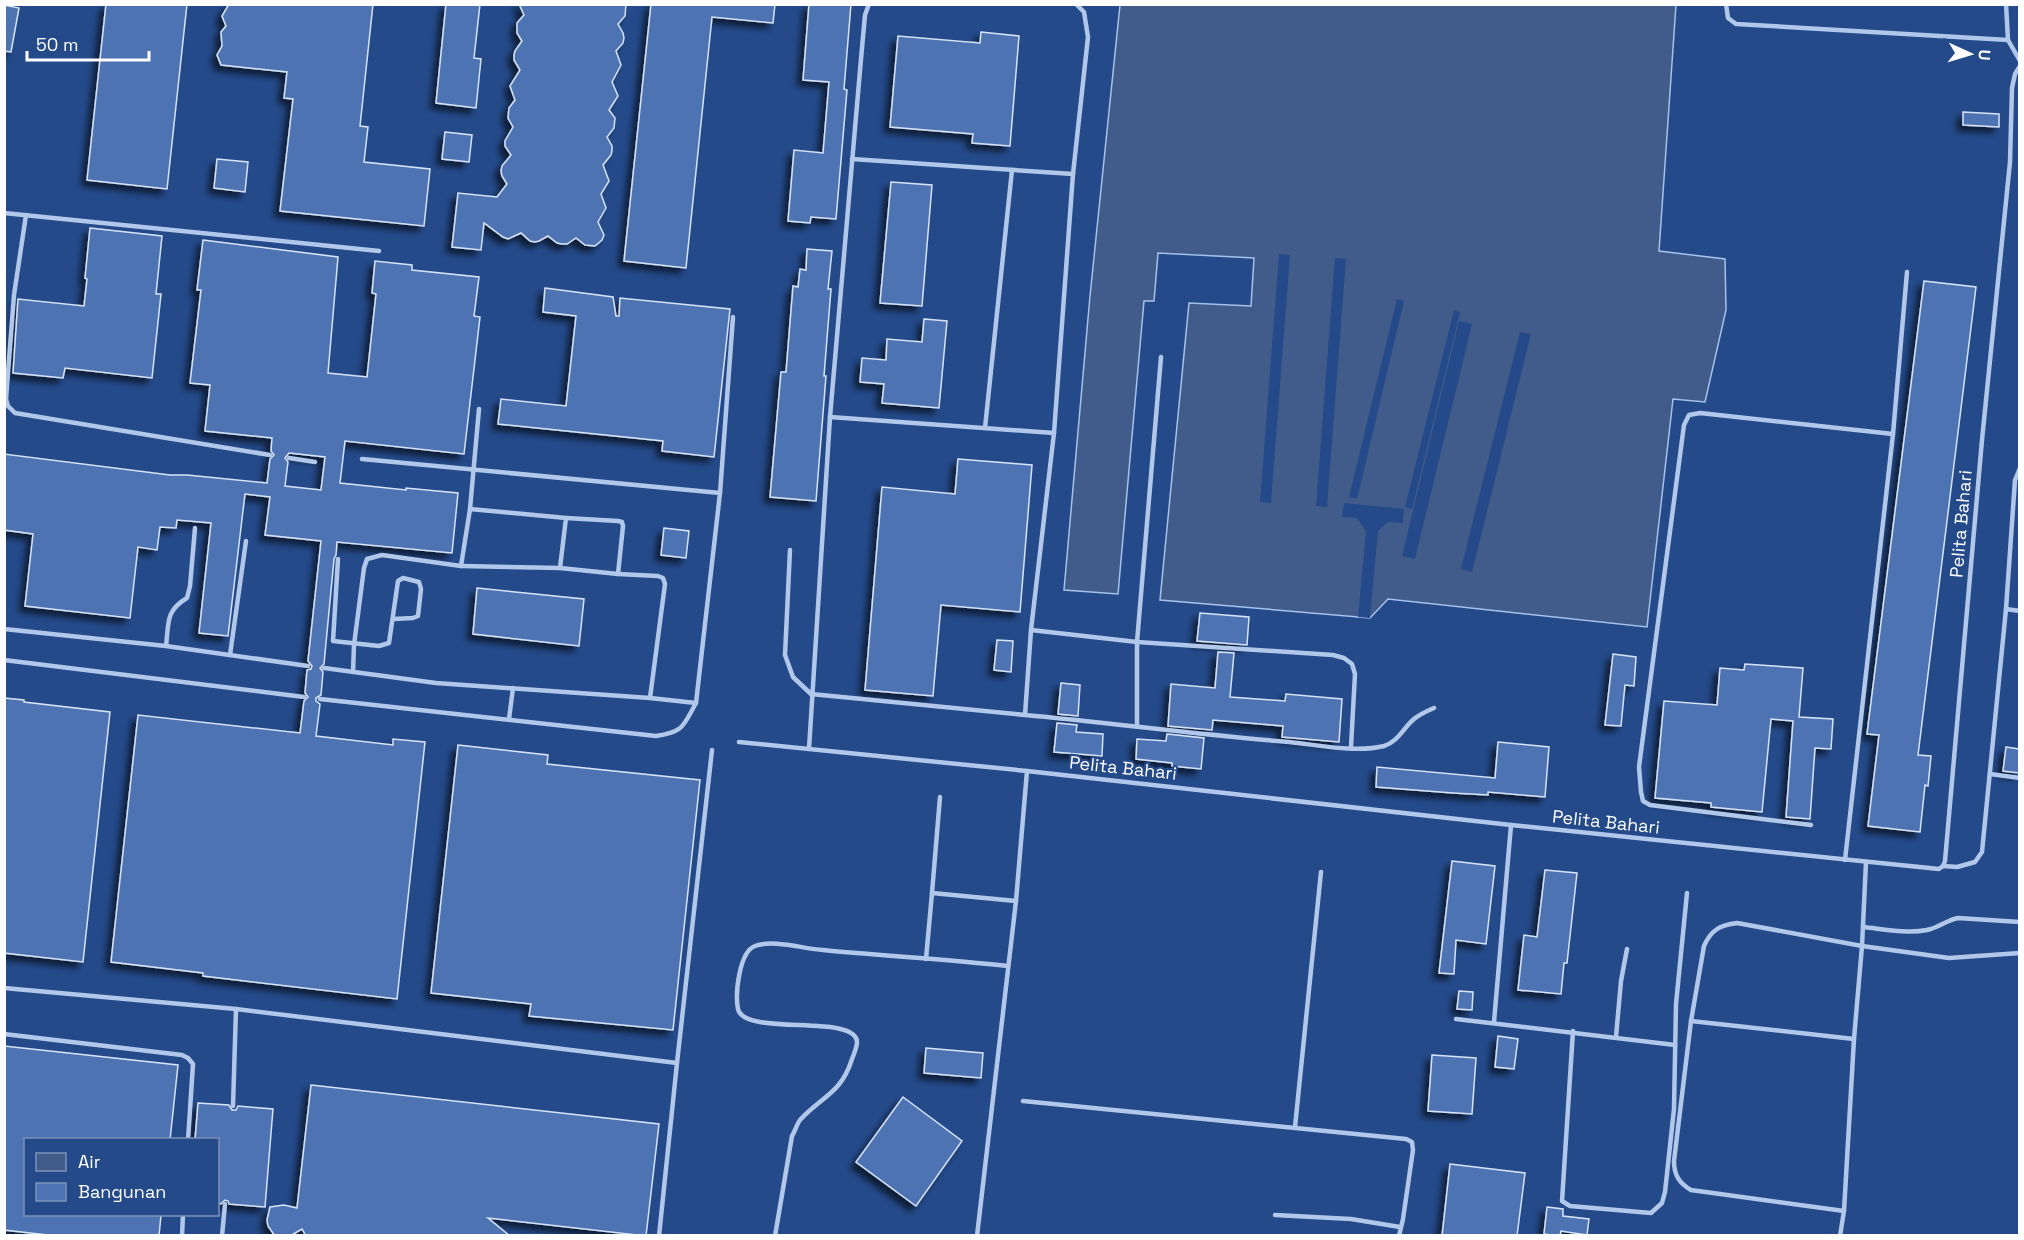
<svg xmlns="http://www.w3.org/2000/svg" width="2024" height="1240" viewBox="0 0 2024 1240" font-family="'Space Grotesk',sans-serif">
<defs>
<filter id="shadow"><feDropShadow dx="-5.5" dy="5.5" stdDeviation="3" flood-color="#0009"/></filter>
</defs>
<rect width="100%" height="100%" fill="#244a8a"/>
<!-- water -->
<polygon fill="#415c8a" stroke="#a6c2eb" stroke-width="1.5" points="1120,5 1676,5 1659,251 1725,259 1726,310 1705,402 1673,399 1647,627 1388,599 1370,618 1160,600 1189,303 1251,306 1254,258 1158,253 1154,301 1144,301 1118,594 1064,590 1090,296"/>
<!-- pier -->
<g fill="#244a8a">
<polygon points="1279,254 1290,255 1271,503 1260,502"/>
<polygon points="1335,258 1346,259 1327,507 1316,506"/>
<polygon points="1397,299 1404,301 1357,499 1349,497"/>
<polygon points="1454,310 1460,312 1412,509 1405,507"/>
<polygon points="1459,321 1472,324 1415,559 1402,556"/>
<polygon points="1520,332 1531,334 1472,572 1461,569"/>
<polygon points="1344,503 1404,509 1403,523 1388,522 1378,531 1370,618 1358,617 1366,531 1357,518 1342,517"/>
</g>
<!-- building -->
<g fill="#4d73b2" stroke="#d6e3f8" stroke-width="1.5" fill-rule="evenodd" filter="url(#shadow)">
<polygon points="106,4 187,4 167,189 87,180"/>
<polygon points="229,4 373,4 360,126 368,127 364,162 430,169 424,226 280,211 293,99 284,98 287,72 221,65 217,55 222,46 221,32 226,26 222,16"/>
<polygon points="446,4 480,4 474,58 481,59 476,108 436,103"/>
<polygon points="519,4 626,4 625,16 618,24 623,33 624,38 623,43 616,51 621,65 612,82 618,96 609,110 615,118 614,128 607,137 612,146 612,151 611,155 603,165 609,181 601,194 606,208 598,222 604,235 602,240 595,246 585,245 576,238 567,244 562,244 557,243 548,236 539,241 535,242 530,241 521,233 508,239 503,237 484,223 481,250 452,247 458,193 497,197 507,184 502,176 501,171 502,166 511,155 505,146 505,141 513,127 508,118 509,108 515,100 510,86 520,70 514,60 514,55 515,51 522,41 517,33 517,23 524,15"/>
<polygon points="651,4 775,4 773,23 712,17 686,268 624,261"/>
<polygon points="809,4 851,4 844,89 847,90 836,219 811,217 810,223 788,221 794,150 823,153 829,82 803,80"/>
<polygon points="4,5 19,8 11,52 4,51"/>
<polygon points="981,32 1019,36 1010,146 972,143 973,134 890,127 898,36 980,43"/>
<polygon points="1963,112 1999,114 1999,127 1963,125"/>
<polygon points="445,132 472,135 469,162 442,159"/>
<polygon points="217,159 248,162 245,192 214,188"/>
<polygon points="891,182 932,185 922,306 880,303"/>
<polygon points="90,228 162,236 156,294 161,294 152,378 65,368 63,378 13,373 18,299 84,306 87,279 85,278"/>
<path d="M203,240l135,17 -10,116 39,4 9,-83 -4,-1 3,-32 37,4v5l67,7 -5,39 6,1 -16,137 -119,-13 -5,42 66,7v-2l52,5 -6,60 -115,-11 -1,13 -2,4 -10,105 -4,4 3,4 -2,23 -5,3v3l4,3 -4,32 77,9v-6l32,3 -28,257 -194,-23v-3l-92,-11 27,-247 162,18 4,-32 4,-4 -3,-4 2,-23 4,-1 1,-3 -4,-5 13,-120 -56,-6 5,-38 -25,-3 -17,142 -29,-3 12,-110 -34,-3 -1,8 -16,-1 -3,23 -19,-3 -8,71 -105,-12 8,-72 -29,-4v-76l166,21h17l80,8 3,-24 4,-4 -3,-4 1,-13 -67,-7 5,-46 -20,-2 11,-93h-4zM289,453l36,4 -4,33 -36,-4 3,-24 -3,-4z"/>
<polygon points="807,249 832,251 828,289 831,289 824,376 826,376 816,501 770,497 781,372 786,372 793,286 798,287 800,269 806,270"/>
<polygon points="1924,281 1976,287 1918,755 1931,756 1928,786 1925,785 1920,832 1868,826 1879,735 1867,734"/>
<polygon points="545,288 613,297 616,316 619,316 620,298 730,309 714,457 662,451 663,441 498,424 501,399 566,406 576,316 543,312"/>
<polygon points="924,319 947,321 939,408 882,403 884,384 860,382 862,358 886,360 887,339 922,342"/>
<polygon points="958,459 1032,465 1020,612 941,605 933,696 865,690 882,487 955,494"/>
<polygon points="664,528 689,531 686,558 661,555"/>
<polygon points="477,588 584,599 579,646 473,634"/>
<polygon points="1200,613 1249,617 1247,645 1197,641"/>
<polygon points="997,640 1013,641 1011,672 994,670"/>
<polygon points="1218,652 1234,653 1230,697 1285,701 1286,694 1342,699 1339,742 1282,737 1283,726 1213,720 1212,730 1168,726 1171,684 1215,688"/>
<polygon points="1613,654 1636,657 1634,686 1625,685 1621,726 1605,725"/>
<polygon points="1745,664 1803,668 1799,717 1833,719 1831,749 1815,748 1810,819 1786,817 1793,721 1771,719 1762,812 1711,807 1711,803 1655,798 1664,701 1717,705 1720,668 1744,670"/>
<polygon points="1061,683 1080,685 1078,716 1058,714"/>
<polygon points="4,698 24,700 24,702 110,712 83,962 4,953"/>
<polygon points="1057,723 1077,725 1076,732 1103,734 1102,756 1054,752"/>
<polygon points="1167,734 1204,738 1201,769 1172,766 1172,763 1136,759 1137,739 1166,741"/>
<polygon points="1498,742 1549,747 1545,797 1488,792 1488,795 1453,793 1376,787 1377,767 1495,778"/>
<polygon points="458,745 548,755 547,764 700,780 673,1030 529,1016 531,1004 431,993"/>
<polygon points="2006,747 2019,749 2019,773 2003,771"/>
<polygon points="1452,861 1495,866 1486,944 1456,940 1454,974 1439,973"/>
<polygon points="1545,870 1577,873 1567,963 1564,963 1561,994 1518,990 1524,935 1537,937"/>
<polygon points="1459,991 1473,992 1472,1010 1457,1009"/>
<polygon points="1498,1036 1518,1039 1514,1069 1495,1067"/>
<polygon points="4,1046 178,1065 170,1140 26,1140 26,1215 161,1215 159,1236 57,1236 4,1230"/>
<polygon points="926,1048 983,1053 981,1078 924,1073"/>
<polygon points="1432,1055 1476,1058 1472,1114 1428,1111"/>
<polygon points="311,1085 659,1124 646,1236 488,1218 510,1236 306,1236 302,1229 290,1236 275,1236 268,1226 267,1220 270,1207 284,1205 297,1208"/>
<polygon points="903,1097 962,1141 916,1206 856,1162"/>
<polygon points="198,1103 229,1105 232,1110 236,1110 238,1106 273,1109 265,1207 229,1204 228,1201 225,1200 221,1204 218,1203 218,1140 195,1140"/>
<polygon points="1450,1164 1525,1173 1517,1236 1442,1236"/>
<polygon points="1547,1207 1563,1209 1563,1216 1589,1219 1587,1235 1561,1231 1560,1236 1544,1234"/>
</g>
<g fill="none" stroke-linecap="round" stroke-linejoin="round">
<!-- lane -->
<g stroke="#b2c8ea" stroke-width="4.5">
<polyline points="1726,4 1728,18 1736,24 2008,40"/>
<polyline points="2006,4 2008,40 2020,61"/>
<polyline points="1073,174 1088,37 1084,12 1076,4"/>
<polyline points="4,213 379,251"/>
<polyline points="26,215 14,295 6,399 8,406 15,413 270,455"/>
<polyline points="830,417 1054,433"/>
<polyline points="985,428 1012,170"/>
<polyline points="289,458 315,462"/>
<polyline points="720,493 733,317"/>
<polyline points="790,550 785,655 793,677 811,694 1025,715 1031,630 1054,433 1073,174 852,159"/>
<polyline points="338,559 333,641 379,646 389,643 398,581 403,578 419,582 421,589 418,616 413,618 393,619"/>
<polyline points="461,566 560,568 566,518 470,509"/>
<polyline points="560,568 618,574 623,526 622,522 618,521 566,518"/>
<polyline points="618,574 658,576 663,578 665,584 650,698"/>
<polyline points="2006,609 2020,611"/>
<polyline points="4,629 166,646 308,666"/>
<polyline points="1031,630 1137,642 1333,655 1344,658 1352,664 1355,674 1351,747"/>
<path d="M166,646c3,-23 -1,-35 21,-48l3,-12 5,-58"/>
<polyline points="230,655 246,541"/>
<polyline points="4,660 304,697"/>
<polyline points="324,668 436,683 650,698 696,703"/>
<polyline points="353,672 354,645 364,568 367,559 382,555 461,566 470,509 479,409"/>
<path d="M320,699l336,37c28,-4 27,-10 40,-33l24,-210 -358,-34"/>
<path d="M1025,715c88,8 176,20 264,27 30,3 66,11 95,4 14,-4 20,-19 30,-27 6,-5 13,-8 20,-11"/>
<polyline points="509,719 513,688"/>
<polyline points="1137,725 1137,642 1161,357"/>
<polyline points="739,742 1027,771 1511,825 1939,869 1943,866 1945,861 1982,440 2010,162 2012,88 2015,74 2020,66"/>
<polyline points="809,749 830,417 861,59 865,15 869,4"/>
<polyline points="1990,774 2020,778"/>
<polyline points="1811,825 1650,805 1643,801 1641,792 1639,767 1684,425 1689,415 1700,413 1893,434"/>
<polyline points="1845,860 1893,434 1907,272"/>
<polyline points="1943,866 1957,867 1975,862 1982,852 2006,609 2015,480 2020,468"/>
<polyline points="932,893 940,797"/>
<path d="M1863,927c20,2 44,7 64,3 11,-2 20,-10 31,-12l62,4"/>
<polyline points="926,959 932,893 1016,901"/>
<polyline points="4,988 236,1009 677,1063 659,1236"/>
<polyline points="1456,1019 1675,1045"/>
<polyline points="1691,1021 1854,1039"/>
<polyline points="1494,1022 1511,825"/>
<polyline points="1573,1031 1562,1201 1570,1206 1651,1213 1662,1203 1665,1192 1674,1109 1676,1004 1687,893"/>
<polyline points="4,1034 182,1055 188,1058 193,1064 188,1140"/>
<polyline points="1616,1037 1621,981 1627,949"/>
<polyline points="677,1063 712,750"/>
<polyline points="1023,1101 1406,1139 1412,1142 1413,1150 1403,1219 1399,1236"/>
<polyline points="233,1106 236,1009"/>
<polyline points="1295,1127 1321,872"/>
<path d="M1844,1211l-153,-21c-12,-7 -17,-15 -17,-29l17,-140 13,-75c7,-16 16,-21 33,-23l125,23 87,12 71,-5"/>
<polyline points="1275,1215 1351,1219 1400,1227"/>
<polyline points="182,1236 183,1214"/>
<polyline points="222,1236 225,1204"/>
<path d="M775,1236l17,-100c3,-5 5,-12 8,-16 22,-24 41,-26 52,-61 2,-5 5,-12 5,-17 -1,-29 -113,-5 -119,-33 -3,-15 1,-57 17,-63 18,-7 49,3 68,4 61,6 123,9 185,16"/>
<polyline points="977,1236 1016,901 1027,771"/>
<polyline points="1840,1236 1844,1211 1854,1039 1862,946 1866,862"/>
</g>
</g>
<g text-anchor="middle" stroke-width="4.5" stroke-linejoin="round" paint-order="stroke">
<!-- street labels -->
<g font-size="18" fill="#fff" stroke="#244a8a">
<text transform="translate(1961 524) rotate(-85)" y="6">Pelita Bahari</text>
<text transform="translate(1123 768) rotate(6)" y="6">Pelita Bahari</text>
<text transform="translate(1606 822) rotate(6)" y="6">Pelita Bahari</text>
</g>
</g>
<!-- border -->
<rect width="2024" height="1240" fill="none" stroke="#ffffff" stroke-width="12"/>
<!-- legend -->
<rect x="24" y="1138" width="195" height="78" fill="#244a8a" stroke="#7c92b9" stroke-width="1.5"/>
<rect x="36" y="1153" width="30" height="18" fill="#415c8a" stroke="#7c92b9" stroke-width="1.5"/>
<text x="78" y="1168" font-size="18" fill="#ffffff">Air</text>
<rect x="36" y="1183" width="30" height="18" fill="#4d73b2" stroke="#7c92b9" stroke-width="1.5"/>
<text x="78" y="1198" font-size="18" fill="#ffffff">Bangunan</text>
<!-- north arrow -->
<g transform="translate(1970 54) rotate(94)" stroke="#244a8a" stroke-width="4.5" paint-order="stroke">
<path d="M0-4.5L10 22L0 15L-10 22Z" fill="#ffffff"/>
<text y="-9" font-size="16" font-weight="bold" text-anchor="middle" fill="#ffffff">U</text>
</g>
<!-- scale -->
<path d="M27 51v9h122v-9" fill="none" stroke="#ffffff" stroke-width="3"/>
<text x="36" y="51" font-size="18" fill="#ffffff" stroke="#244a8a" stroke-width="4.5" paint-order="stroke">50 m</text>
</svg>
